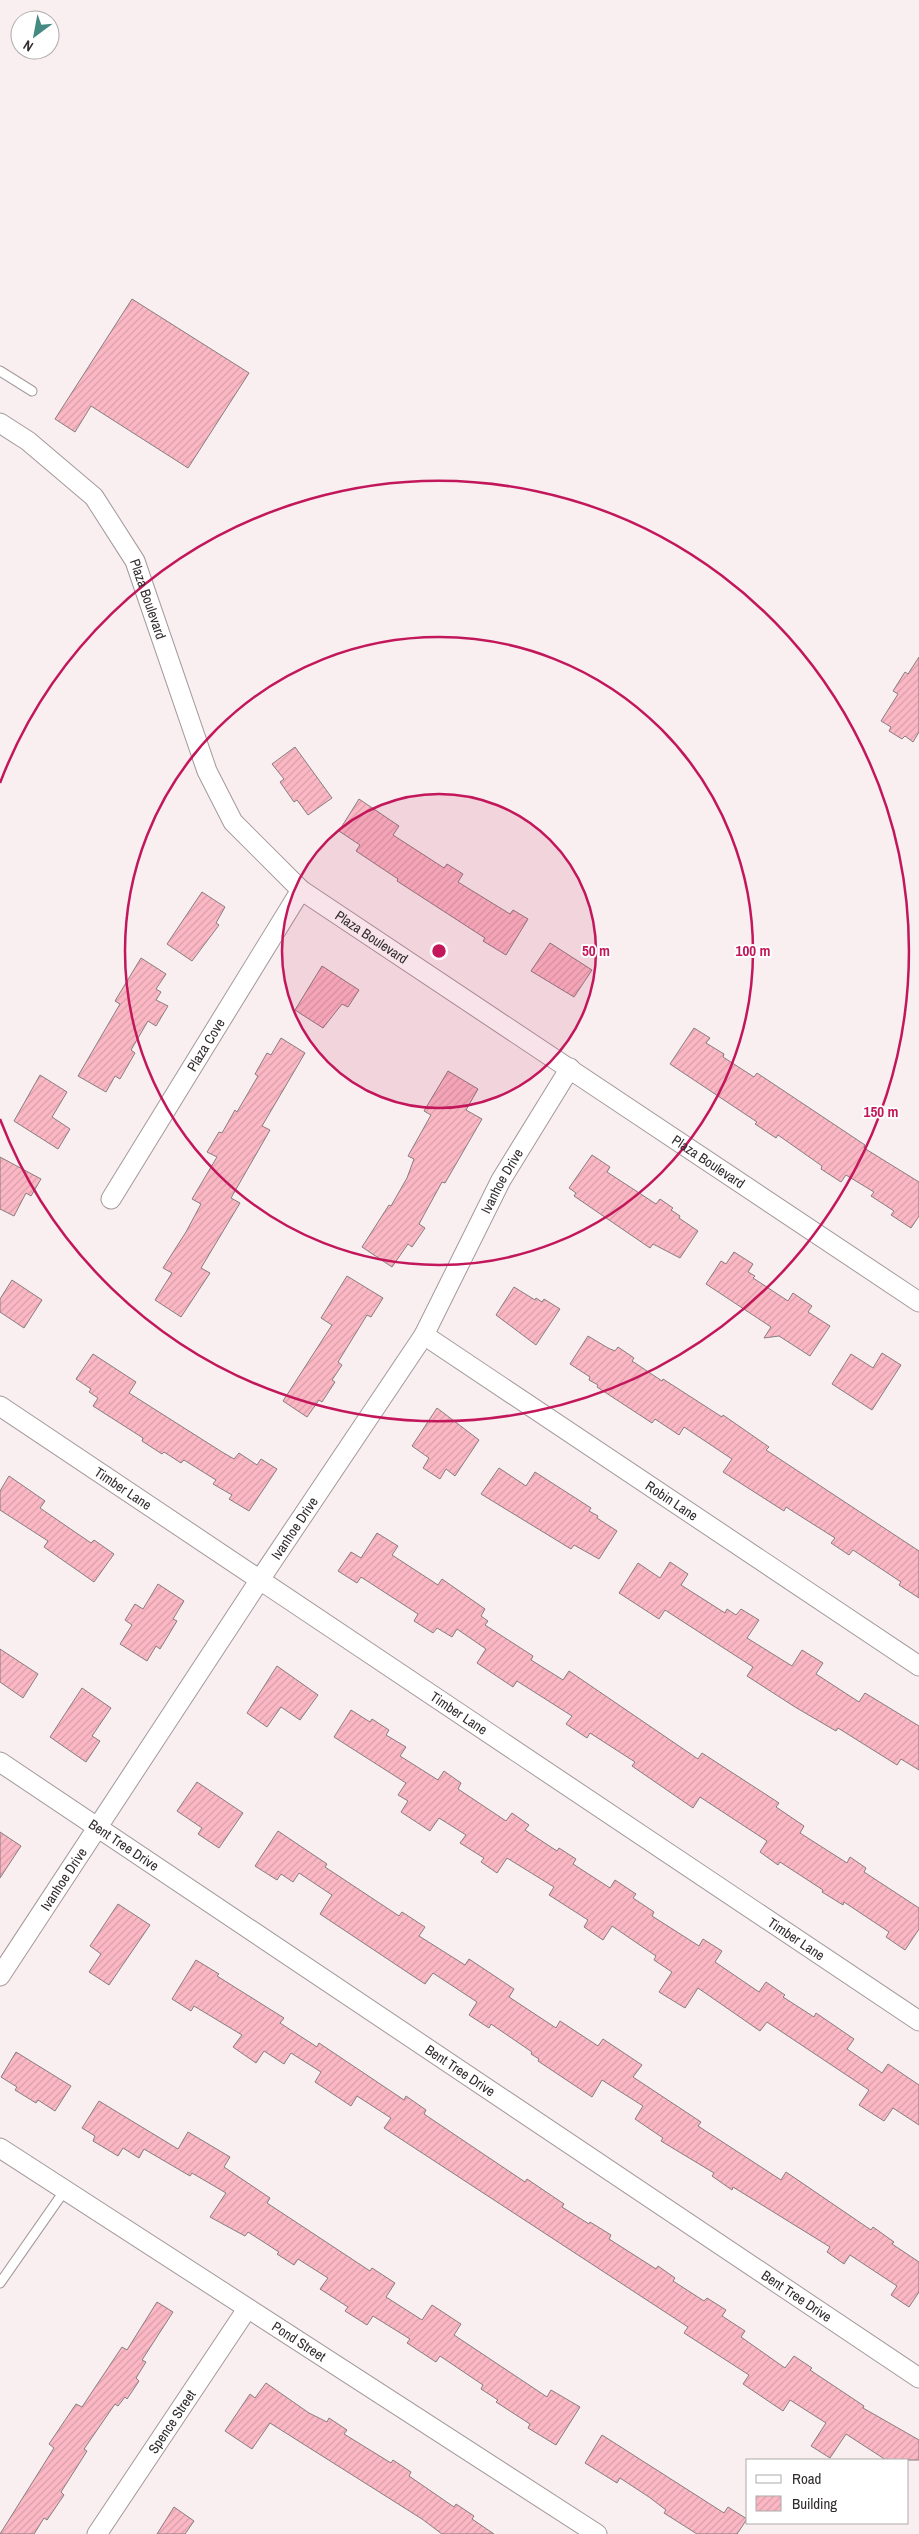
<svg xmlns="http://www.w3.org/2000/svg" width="919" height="2534" viewBox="0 0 919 2534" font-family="'Archivo Narrow',sans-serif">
<defs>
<pattern id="building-hatch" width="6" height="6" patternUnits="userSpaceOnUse" patternTransform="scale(1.25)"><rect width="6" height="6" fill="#fbb8c4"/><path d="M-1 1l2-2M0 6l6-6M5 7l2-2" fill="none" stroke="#d89ea9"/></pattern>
</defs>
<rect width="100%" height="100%" fill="#f9eef0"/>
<!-- building -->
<g fill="url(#building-hatch)" stroke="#877d7f">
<polygon points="132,299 249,373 188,468 91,406 75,432 55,419"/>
<polygon points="919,657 919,732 913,742 905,736 902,739 889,731 891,727 881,721 898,694 893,691 905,672 908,674"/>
<polygon points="295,747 332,798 308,815 297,800 294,802 280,782 284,779 272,764"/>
<polygon points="359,799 399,826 393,835 444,868 447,864 463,874 458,882 510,914 513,910 528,919 506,955 483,941 485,938 397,881 398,879 356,851 360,845 339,831"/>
<polygon points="202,892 225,907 216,923 219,925 192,961 167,944"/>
<polygon points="550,943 592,970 574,997 531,971"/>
<polygon points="141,958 166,974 156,989 161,992 156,1000 168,1006 156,1026 148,1021 131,1050 135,1053 120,1079 115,1076 106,1092 78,1076 120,1004 115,1001"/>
<polygon points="322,966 359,990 348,1007 342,1004 323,1028 295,1010"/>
<polygon points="694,1028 710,1038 706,1043 724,1054 723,1057 754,1077 757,1073 865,1145 864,1148 919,1182 919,1216 911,1228 891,1215 894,1211 871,1196 874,1192 846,1175 841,1182 821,1169 822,1166 778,1135 776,1138 755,1124 757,1122 670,1064"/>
<polygon points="281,1038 305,1053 262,1126 270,1130 231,1198 240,1203 201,1268 210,1273 181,1317 155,1300 172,1273 163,1268 186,1232 201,1204 192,1199 217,1157 207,1152 219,1132 222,1133 235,1110 237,1112 258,1076 255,1074 267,1053 271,1055"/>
<polygon points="448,1071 478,1089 466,1110 482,1119 445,1183 442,1182 419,1224 425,1228 412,1247 408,1244 392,1267 362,1247 389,1205 391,1206 407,1178 414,1159 408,1156 431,1115 424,1111"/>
<polygon points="40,1075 67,1092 52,1117 70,1129 58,1149 14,1121"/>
<polygon points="592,1155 610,1167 607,1172 656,1204 660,1199 673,1208 671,1210 680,1216 679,1218 698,1231 680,1258 653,1244 650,1248 574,1196 576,1193 569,1188"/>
<polygon points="0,1157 41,1179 31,1196 26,1193 14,1216 0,1209"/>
<polygon points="734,1252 753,1264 748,1272 755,1276 753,1278 788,1301 793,1293 812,1306 808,1312 830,1326 810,1356 779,1336 764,1338 771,1327 706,1284 721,1261 726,1264"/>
<polygon points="347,1276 383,1298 371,1317 367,1315 338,1362 342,1365 332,1380 335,1382 322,1402 319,1400 307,1417 283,1401 332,1325 321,1318"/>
<polygon points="12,1280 42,1300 24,1328 0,1312 0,1299"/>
<polygon points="514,1287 535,1300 536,1298 542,1302 544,1299 560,1309 536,1345 496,1315"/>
<polygon points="588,1336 608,1348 615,1351 618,1347 634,1358 632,1361 662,1381 663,1379 722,1417 723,1415 769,1447 766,1450 919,1551 919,1598 899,1585 901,1582 853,1550 849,1555 831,1543 835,1538 786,1507 784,1511 723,1472 732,1459 684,1427 679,1435 655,1419 652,1423 597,1387 598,1385 589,1380 590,1377 570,1364"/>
<polygon points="882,1353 901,1365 872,1410 832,1384 851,1354 873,1368"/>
<polygon points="93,1354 136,1382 129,1393 222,1452 234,1459 239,1453 257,1465 261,1459 277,1469 249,1511 229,1499 232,1495 213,1484 216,1480 184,1460 181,1463 164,1452 162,1454 142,1441 143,1438 93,1406 98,1398 89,1392 91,1389 76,1379"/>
<polygon points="437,1408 479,1440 455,1476 446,1469 440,1479 423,1468 429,1458 412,1446"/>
<polygon points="499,1468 526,1486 535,1472 591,1508 589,1511 598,1516 597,1518 617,1531 599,1559 574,1545 571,1549 481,1494"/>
<polygon points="9,1476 45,1501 40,1508 91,1543 94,1540 114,1554 94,1582 44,1547 48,1541 0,1510 0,1491"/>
<polygon points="377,1533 398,1546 392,1555 438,1585 442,1579 485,1609 481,1616 488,1621 485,1625 533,1656 531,1660 563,1680 569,1671 698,1759 702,1753 779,1803 776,1807 804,1826 800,1833 847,1863 850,1857 866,1868 864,1872 919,1908 919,1929 905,1950 886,1937 889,1932 844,1902 843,1905 822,1892 823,1890 780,1862 778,1865 760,1852 767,1841 700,1797 693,1808 632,1766 635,1762 590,1733 587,1738 566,1724 572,1716 517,1681 513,1687 477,1663 486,1649 457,1629 452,1637 437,1628 433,1633 414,1621 418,1614 361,1577 357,1583 338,1571 351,1552 361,1558"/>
<polygon points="670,1562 688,1574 681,1585 725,1613 727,1609 736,1615 741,1609 759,1620 747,1638 792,1666 802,1650 823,1663 816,1674 859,1702 865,1693 919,1726 919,1770 901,1759 897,1765 838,1728 836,1731 795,1707 747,1676 753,1667 665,1610 659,1619 619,1593 638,1563 660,1578"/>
<polygon points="158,1584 184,1601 173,1619 177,1621 160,1649 156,1646 147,1661 120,1644 132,1625 125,1620 135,1604 143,1609"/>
<polygon points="0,1649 38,1674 23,1698 0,1682"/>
<polygon points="277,1666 318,1695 300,1720 281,1707 267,1727 247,1713"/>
<polygon points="82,1688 111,1708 92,1736 100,1741 86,1762 50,1737"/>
<polygon points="351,1710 370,1722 372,1719 389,1730 386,1735 406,1747 400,1756 438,1780 444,1771 461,1783 458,1789 506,1821 512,1813 529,1825 525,1830 557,1851 559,1848 576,1859 573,1864 610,1888 615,1880 636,1894 633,1898 654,1912 652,1916 699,1946 703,1939 722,1951 715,1962 759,1992 766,1982 785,1995 783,1997 814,2017 816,2013 854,2039 847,2049 882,2073 888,2064 919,2085 919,2125 893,2108 884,2121 859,2105 869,2090 767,2022 760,2031 698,1988 685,2008 659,1992 672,1972 654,1960 656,1956 612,1926 603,1940 584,1927 588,1920 549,1895 554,1887 507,1858 497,1873 481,1862 484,1858 460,1843 466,1835 439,1818 430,1831 401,1812 408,1801 398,1795 406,1783 334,1737"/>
<polygon points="197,1782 243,1813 219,1848 198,1834 202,1828 177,1811"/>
<polygon points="278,1831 327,1864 325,1867 399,1916 402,1912 425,1927 419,1936 465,1965 469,1959 514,1989 509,1997 556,2028 560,2021 598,2046 603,2039 642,2065 633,2077 701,2122 698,2126 781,2180 786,2172 871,2230 873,2227 894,2242 892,2244 919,2262 919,2292 909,2307 891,2295 897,2286 850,2255 844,2264 827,2252 830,2247 733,2187 732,2190 712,2176 714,2173 661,2141 663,2138 635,2119 643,2106 602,2080 592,2097 538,2061 539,2059 531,2054 532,2052 491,2024 489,2028 469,2015 477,2002 433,1973 425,1984 320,1914 332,1895 299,1873 293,1882 281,1874 277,1880 255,1866"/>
<polygon points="0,1832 21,1846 0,1878"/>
<polygon points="118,1904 150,1925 109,1985 89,1972 101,1954 90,1946"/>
<polygon points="196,1960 219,1974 217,1976 284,2018 280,2023 317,2047 319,2043 404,2100 406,2096 426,2110 424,2114 525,2182 527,2179 564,2204 562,2207 589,2224 590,2222 611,2235 609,2239 656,2269 658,2266 675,2278 673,2281 704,2301 707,2298 726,2310 722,2316 745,2331 741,2337 785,2368 794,2356 812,2368 810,2370 864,2406 863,2408 919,2440 919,2460 886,2460 846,2434 830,2458 811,2446 826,2423 790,2400 783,2411 743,2384 749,2375 684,2333 688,2327 384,2128 391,2118 357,2096 351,2106 315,2082 321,2072 291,2053 284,2064 264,2051 256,2063 233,2047 242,2035 194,2006 191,2011 172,1999"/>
<polygon points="16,2052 71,2086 55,2111 38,2100 36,2103 15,2090 17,2087 1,2077"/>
<polygon points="99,2101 178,2149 188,2132 230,2157 224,2167 270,2198 267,2203 370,2271 372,2268 395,2283 386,2297 422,2320 432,2305 461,2324 454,2335 547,2397 551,2390 580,2407 556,2445 528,2428 530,2424 496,2402 498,2400 481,2389 483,2385 440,2356 436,2362 407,2343 410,2339 373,2316 367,2325 345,2311 348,2307 320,2289 328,2278 298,2259 294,2265 277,2254 279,2252 248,2232 245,2236 210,2217 226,2193 192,2173 190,2176 144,2149 139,2158 123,2148 118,2156 93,2141 95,2136 82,2128"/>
<polygon points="157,2302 173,2312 142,2360 146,2362 136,2378 139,2381 127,2399 125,2397 118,2406 115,2404 84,2449 87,2451 61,2492 64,2495 47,2520 44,2518 34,2534 0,2534 54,2448 49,2444 76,2404 82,2407 122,2347 127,2350"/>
<polygon points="266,2383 309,2413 327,2422 329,2418 347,2430 344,2434 391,2463 393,2460 411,2472 409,2476 454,2507 456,2504 474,2516 472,2519 494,2534 442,2534 422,2519 270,2423 252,2449 225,2431 250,2394 255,2398"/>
<polygon points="602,2435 724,2513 728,2507 747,2519 737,2534 697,2534 664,2513 666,2510 649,2497 620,2478 617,2483 585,2463"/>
<polygon points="174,2507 194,2521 185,2534 157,2534"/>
</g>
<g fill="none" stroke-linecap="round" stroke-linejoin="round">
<!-- service casing -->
<g stroke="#a3999b" stroke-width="11">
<g id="service">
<polyline points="0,371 32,391"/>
<polyline points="0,2283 65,2190"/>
</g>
</g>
<!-- minor casing -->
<g stroke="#a3999b" stroke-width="21">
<g id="minor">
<path id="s1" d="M0,423l28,18 66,56 41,64 72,210 26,51 68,68 618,412"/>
<path id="s2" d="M111,1199l190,-309"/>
<path id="s3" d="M424,1335l495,331"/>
<path id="s4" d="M0,1406l919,615"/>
<path id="s5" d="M0,1762l919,616"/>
<path id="s6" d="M0,1976l261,-398 163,-243 77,-155 69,-112"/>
<path id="s7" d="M0,2148l597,386"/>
<path id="s8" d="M97,2534l150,-225"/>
</g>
</g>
<!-- service -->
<use href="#service" stroke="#fff" stroke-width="9"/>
<!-- minor -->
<use href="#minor" stroke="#fff" stroke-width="19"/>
</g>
<!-- distance rings -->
<circle cx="439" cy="951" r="157" fill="#c2185b" fill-opacity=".12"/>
<g fill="none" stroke="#c2185b" stroke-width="2.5">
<circle cx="439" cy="951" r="157"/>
<circle cx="439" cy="951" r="314"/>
<path d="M0 783A470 470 0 1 1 0 1119"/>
</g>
<g text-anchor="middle" stroke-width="4" stroke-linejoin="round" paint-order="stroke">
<!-- street labels -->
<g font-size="14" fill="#312c2d" stroke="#fff">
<text dy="5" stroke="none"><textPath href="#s1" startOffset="236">Plaza Boulevard</textPath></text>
<text dy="5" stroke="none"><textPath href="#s1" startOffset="656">Plaza Boulevard</textPath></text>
<text dy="5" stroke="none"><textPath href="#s2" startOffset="181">Plaza Cove</textPath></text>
<text dy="5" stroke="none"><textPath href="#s1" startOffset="1061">Plaza Boulevard</textPath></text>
<text dy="5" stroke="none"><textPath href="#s6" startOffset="941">Ivanhoe Drive</textPath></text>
<text dy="5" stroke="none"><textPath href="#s4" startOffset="148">Timber Lane</textPath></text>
<text dy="5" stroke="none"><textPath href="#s3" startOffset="298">Robin Lane</textPath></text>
<text dy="5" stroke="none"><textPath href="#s6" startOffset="536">Ivanhoe Drive</textPath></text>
<text dy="5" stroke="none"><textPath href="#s4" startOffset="552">Timber Lane</textPath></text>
<text dy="5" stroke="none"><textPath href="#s5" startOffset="149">Bent Tree Drive</textPath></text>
<text dy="5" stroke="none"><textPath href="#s6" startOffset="116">Ivanhoe Drive</textPath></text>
<text dy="5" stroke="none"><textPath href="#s4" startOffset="958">Timber Lane</textPath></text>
<text dy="5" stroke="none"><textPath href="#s5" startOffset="554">Bent Tree Drive</textPath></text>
<text dy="5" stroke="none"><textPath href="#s5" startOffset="959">Bent Tree Drive</textPath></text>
<text dy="5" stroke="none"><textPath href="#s7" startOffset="356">Pond Street</textPath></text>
<text dy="5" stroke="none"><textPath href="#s8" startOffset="135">Spence Street</textPath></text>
</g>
</g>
<circle cx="439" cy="951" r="8" fill="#c2185b" stroke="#fff" stroke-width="2.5"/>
<g font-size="15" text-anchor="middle" font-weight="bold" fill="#c2185b" stroke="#fff" stroke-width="4" stroke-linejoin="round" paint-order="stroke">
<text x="596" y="956">50 m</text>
<text x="753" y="956">100 m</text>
<text x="881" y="1117">150 m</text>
</g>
<!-- legend -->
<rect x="746" y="2459" width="162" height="65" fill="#ffffff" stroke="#adabab"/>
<rect x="756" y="2475" width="25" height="8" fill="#ffffff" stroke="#adabab"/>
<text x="792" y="2484" font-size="15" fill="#312c2d">Road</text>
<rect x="756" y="2496" width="25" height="15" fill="url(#building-hatch)" stroke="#adabab"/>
<text x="792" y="2509" font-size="15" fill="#312c2d">Building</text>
<!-- north arrow -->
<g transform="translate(35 35) rotate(212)"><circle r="24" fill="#ffffff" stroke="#adabab"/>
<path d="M0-4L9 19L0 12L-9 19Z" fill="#448a82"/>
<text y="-8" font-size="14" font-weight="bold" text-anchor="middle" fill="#312c2d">N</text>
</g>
</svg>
